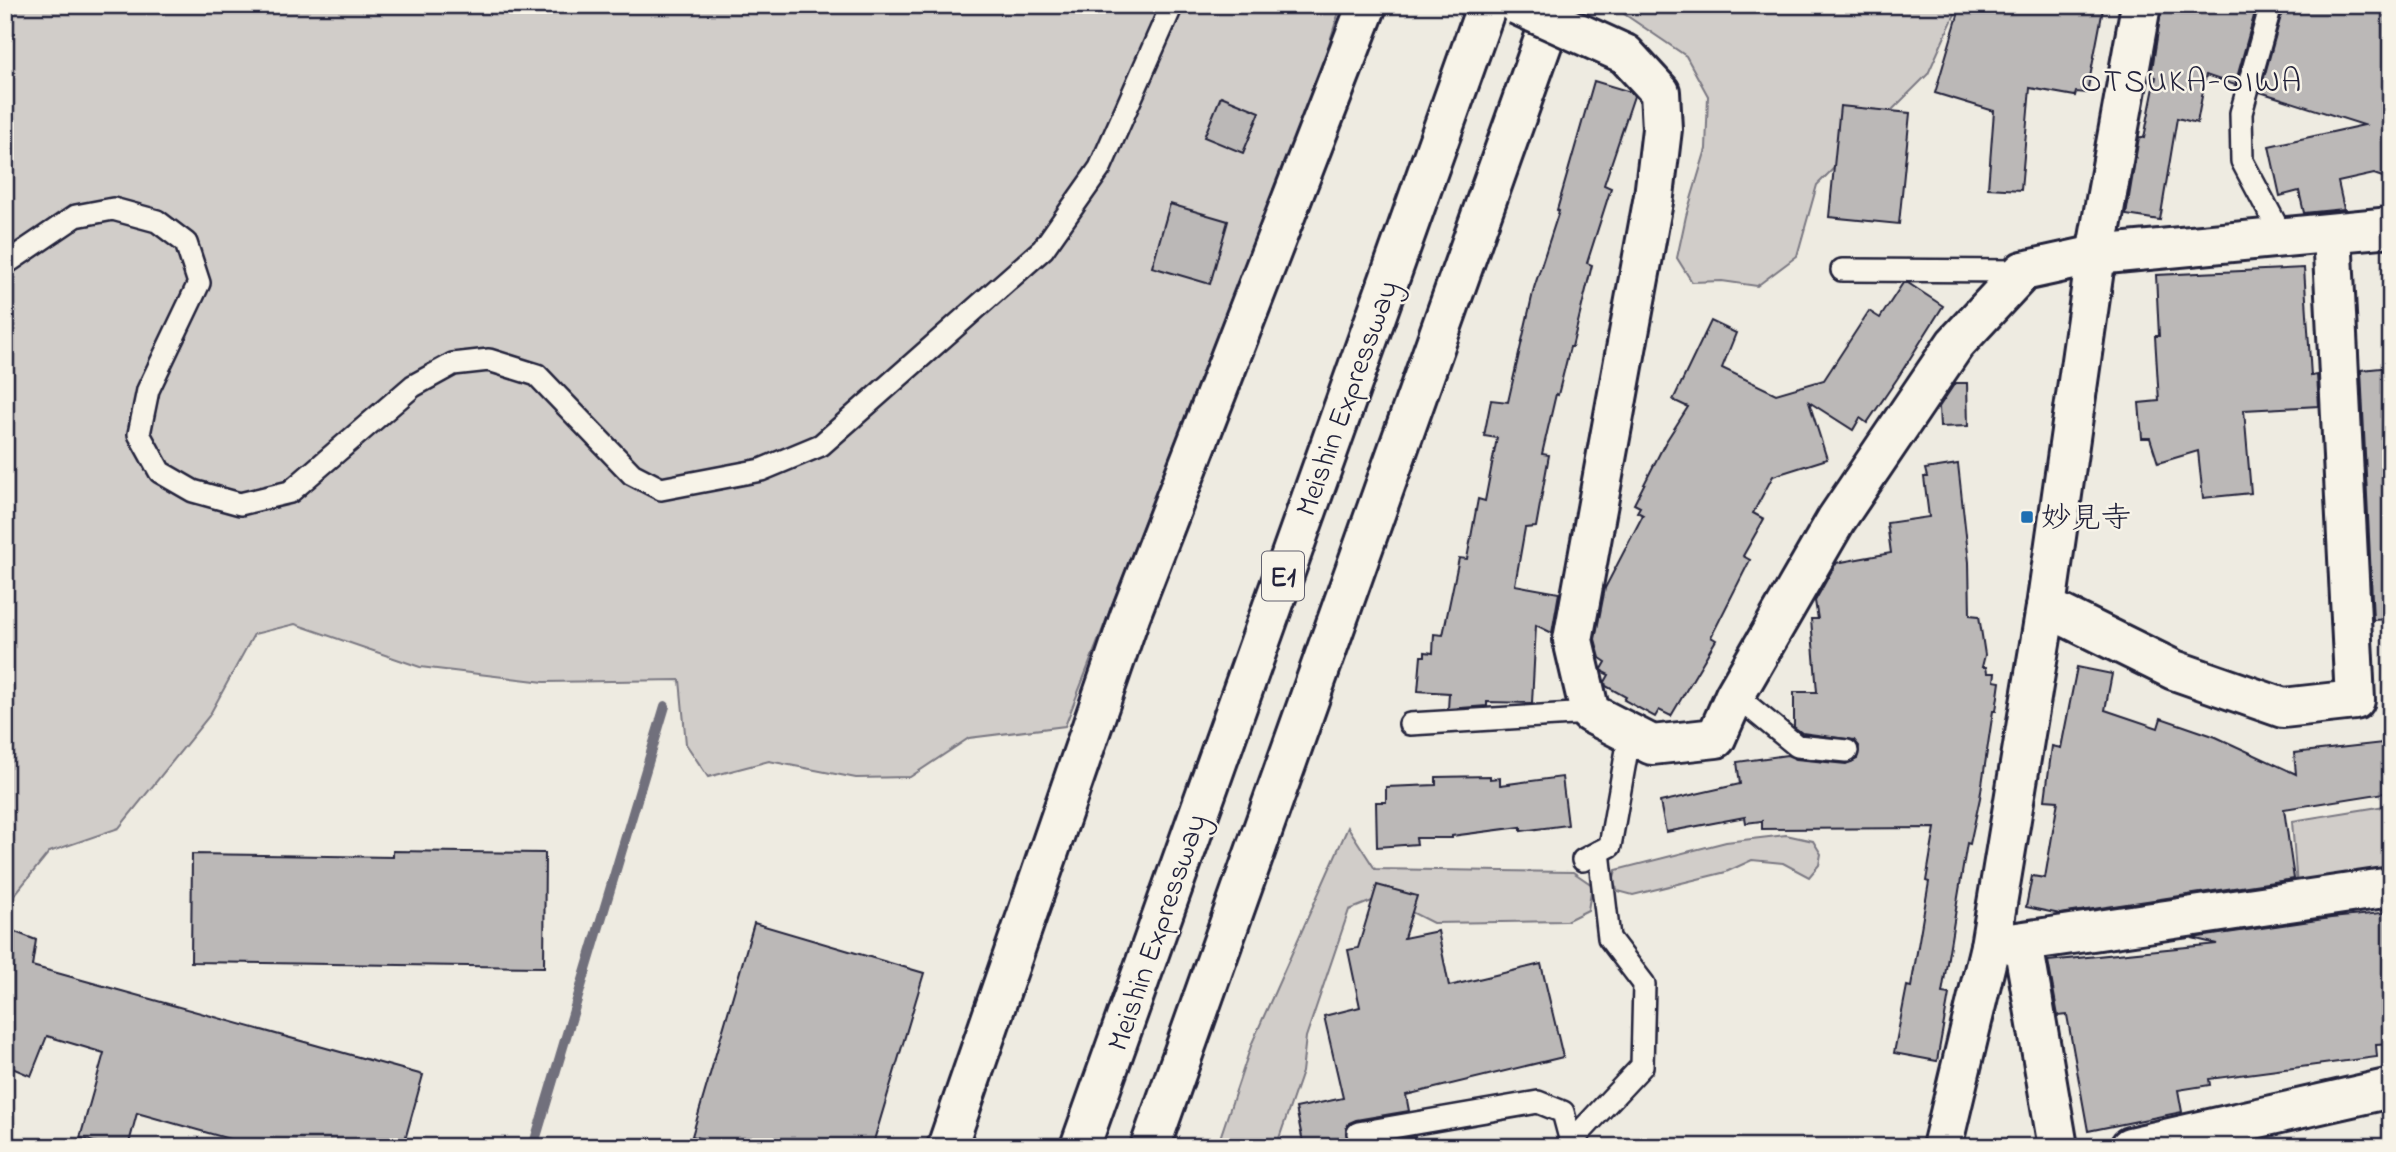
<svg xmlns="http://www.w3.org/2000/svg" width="2396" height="1152" viewBox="0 0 2396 1152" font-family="'Indie Flower','Klee One',sans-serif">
<rect width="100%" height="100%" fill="#eeebe1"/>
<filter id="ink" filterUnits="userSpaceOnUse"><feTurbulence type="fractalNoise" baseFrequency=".0143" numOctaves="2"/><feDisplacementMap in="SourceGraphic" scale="14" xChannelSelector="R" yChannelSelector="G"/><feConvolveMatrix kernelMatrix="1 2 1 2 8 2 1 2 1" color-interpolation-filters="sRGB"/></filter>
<g filter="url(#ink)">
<!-- green -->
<g fill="#d1cdc9" stroke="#7a7882" stroke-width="2">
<polygon points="5,5 1341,5 1325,57 1065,726 969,738 910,777 856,778 769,761 708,777 686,744 680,680 544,682 420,667 295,624 254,634 209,716 119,828 49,852 8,903 5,903"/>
<polygon points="1611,5 1959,5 1928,74 1817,185 1797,256 1757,286 1722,281 1692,282 1677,258 1686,216 1706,149 1708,96 1686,56"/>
<polygon points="2391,805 2391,871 2297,887 2292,821"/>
<polygon points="1348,827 1375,869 1573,872 1592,885 1588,910 1566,921 1433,923 1382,897 1349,910 1306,1037 1302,1072 1276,1147 1217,1147 1252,1043"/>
<polygon points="1786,835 1813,841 1821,854 1819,865 1809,877 1783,863 1752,860 1726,872 1633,895 1618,891 1613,881 1616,870 1726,842"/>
</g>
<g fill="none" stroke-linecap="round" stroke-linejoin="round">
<!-- stream -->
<polyline stroke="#716f7b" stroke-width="10" points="533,1147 665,706"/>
</g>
<!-- building -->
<g fill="#bbb8b7" stroke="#22223b" stroke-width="2">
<polygon points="1961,5 2097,5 2096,8 2103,9 2087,93 2076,92 2075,96 2030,88 2021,190 1988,188 1994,111 1935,93"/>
<polygon points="2162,5 2257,5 2235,85 2206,75 2197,123 2177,118 2160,220 2126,215 2139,137 2144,138 2156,77 2151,76"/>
<polygon points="2284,5 2391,5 2391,180 2374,174 2338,182 2344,209 2304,213 2299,191 2280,196 2269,146 2364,125 2260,92"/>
<polygon points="1594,81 1631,92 1634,96 1604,185 1611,188 1587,263 1592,265 1572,347 1570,347 1558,395 1556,394 1542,454 1549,455 1536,527 1525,528 1515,585 1559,593 1552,633 1536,625 1532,703 1487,702 1487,706 1448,709 1449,693 1418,691 1421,656 1425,656 1425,652 1433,653 1434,634 1443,635 1459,558 1467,559 1478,499 1485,501 1497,438 1484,436 1491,400 1508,402 1534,288 1559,211 1557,210"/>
<polygon points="1221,96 1260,112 1243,153 1204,137"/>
<polygon points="1840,106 1910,113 1899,224 1829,217"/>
<polygon points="1170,204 1228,221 1210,284 1152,267"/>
<polygon points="2304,268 2311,376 2317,375 2319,406 2244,410 2251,493 2203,498 2198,451 2158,463 2150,438 2142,438 2139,403 2159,401 2155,336 2159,336 2156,275"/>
<polygon points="1903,283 1908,283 1943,306 1897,379 1867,423 1860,418 1853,430 1809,402 1827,459 1773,476 1753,513 1764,519 1743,556 1750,560 1711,637 1716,640 1671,716 1659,710 1655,717 1624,700 1626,697 1606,686 1605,682 1609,675 1603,672 1602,669 1606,662 1600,658 1595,639 1605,588 1643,515 1637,512 1640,507 1634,504 1665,443 1688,407 1673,400 1711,321 1736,333 1722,368 1776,394 1824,380 1869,311 1880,318"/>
<polygon points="2391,367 2391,619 2373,620 2361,370"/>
<polygon points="1955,383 1967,383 1968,426 1940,427 1939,407"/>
<polygon points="1958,464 1969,562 1970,615 1979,616 1985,655 1982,667 1986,667 1987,673 1995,673 1994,681 2000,682 1996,711 1993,711 1980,798 1970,844 1967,843 1942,993 1949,994 1937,1061 1894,1053 1907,986 1911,987 1929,882 1926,881 1935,828 1762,829 1762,821 1746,823 1745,817 1666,832 1660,802 1740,784 1737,762 1787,755 1796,759 1846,764 1857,759 1859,746 1854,740 1802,733 1794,727 1794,692 1817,692 1811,619 1818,619 1815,601 1836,563 1891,553 1887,523 1929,517 1924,477 1927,477 1925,469"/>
<polygon points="2077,667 2112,674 2105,710 2158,728 2161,718 2216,737 2296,774 2294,753 2391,742 2391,792 2284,809 2294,879 2060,914 2026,907 2032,876 2045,878 2058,801 2045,800 2052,746 2061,748"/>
<polygon points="1490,776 1490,779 1500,778 1500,785 1562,777 1568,825 1521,831 1521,827 1452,836 1452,838 1416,838 1417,844 1377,847 1376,802 1386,802 1386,787 1436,785 1436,777"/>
<polygon points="393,851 545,853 544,967 191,962 192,854 393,857"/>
<polygon points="1377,885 1417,896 1404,938 1438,931 1449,986 1541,964 1563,1057 1406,1095 1409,1111 1356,1120 1349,1123 1346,1129 1348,1141 1354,1145 1415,1137 1417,1147 1304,1147 1296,1108 1343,1098 1324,1016 1360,1007 1348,950 1358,948"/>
<polygon points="2391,912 2391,972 2386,973 2391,1020 2391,1044 2376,1045 2377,1057 2209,1079 2210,1085 2178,1090 2182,1112 2088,1131 2067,1015 2058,1016 2048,961 2217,944 2192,938 2331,918"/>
<polygon points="754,923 924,973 872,1147 727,1147 692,1136"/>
<polygon points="5,928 36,940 32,966 423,1075 403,1147 258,1147 137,1113 128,1147 111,1147 80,1138 104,1053 47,1036 31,1076 5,1065"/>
</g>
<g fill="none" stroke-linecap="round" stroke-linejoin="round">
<!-- lane casing -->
<g stroke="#22223b" stroke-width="26">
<g id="lane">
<polyline points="2271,5 2241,113 2242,161 2283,238"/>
<polyline points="5,264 76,216 113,209 157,221 186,243 199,283 148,390 139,434 160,472 193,491 240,504 290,492 413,386 453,364 489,360 537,375 632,474 661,489 761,470 821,445 1043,249 1100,168 1172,5"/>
<polyline points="1842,270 2023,271"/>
<polyline points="1735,695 1797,746 1847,751"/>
<polyline points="1410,724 1590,713"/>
<polyline points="1583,860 1610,846 1630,733"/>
<polyline points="1358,1133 1538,1102 1563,1112 1571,1142 1569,1147"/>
<polyline points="1571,1142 1642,1066 1644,984 1609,938 1599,852"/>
</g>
</g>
<!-- street casing -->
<g stroke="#22223b" stroke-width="44">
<g id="street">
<polyline points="1625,54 1660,92 1662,129 1654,196 1573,640 1590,713 1652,745 1716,738 1735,695 1836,520 1955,344 2023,271 2096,255 2391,227"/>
<polyline points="2046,607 2174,670 2283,708 2355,700 2332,233"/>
<polyline points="2023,943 2058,1147"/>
<polyline points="1990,946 2391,887"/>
<polyline points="947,1147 1130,616 1367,5"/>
<polyline points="2130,1147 2391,1088"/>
</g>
</g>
<!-- secondary casing -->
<g stroke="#22223b" stroke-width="44">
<polyline id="secondary" points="1942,1147 1990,946 2046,607 2096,255 2141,5"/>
</g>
<!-- highway casing -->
<g stroke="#22223b" stroke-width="44">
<g id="highway">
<polyline points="1080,1147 1487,5"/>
<polyline points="1150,1147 1556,5"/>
</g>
</g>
<!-- lane -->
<use href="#lane" stroke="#f7f3e8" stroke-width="21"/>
<!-- street -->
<use href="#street" stroke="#f7f3e8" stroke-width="38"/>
<!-- secondary -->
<use href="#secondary" stroke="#f7f3e8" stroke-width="38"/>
<!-- highway -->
<use href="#highway" stroke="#f7f3e8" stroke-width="38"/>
<!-- street-bridge casing -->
<g stroke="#22223b" stroke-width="44" stroke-linecap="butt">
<polyline id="street-bridge" points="1517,5 1625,54"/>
</g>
<!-- street-bridge -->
<use href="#street-bridge" stroke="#f7f3e8" stroke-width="38"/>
</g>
</g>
<!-- markers -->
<rect fill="#1f6fb2" stroke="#f7f3e8" stroke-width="2.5" x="2020" y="510" width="14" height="14" rx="3.5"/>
<g text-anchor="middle" stroke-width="5" stroke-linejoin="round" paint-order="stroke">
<!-- shield labels -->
<rect fill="#f7f3e8" stroke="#62616f" stroke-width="2" x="1262" y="551.5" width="42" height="49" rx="5"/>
<g font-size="28" font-weight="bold" fill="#22223b">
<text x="1283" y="586">E1</text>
</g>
<!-- street labels -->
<g font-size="30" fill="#22223b" stroke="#f7f3e8">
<text transform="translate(1346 398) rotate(-70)" y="10">Meishin Expressway</text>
<text transform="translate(1156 932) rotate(-71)" y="10">Meishin Expressway</text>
</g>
<!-- poi labels -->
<g font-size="30" fill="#22223b" stroke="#f7f3e8" text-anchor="start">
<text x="2041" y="527">妙見寺</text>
</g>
<!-- neighbourhood labels -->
<g font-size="32" letter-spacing="2" fill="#22223b" stroke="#f7f3e8">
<text x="2192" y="91">OTSUKA-OIWA</text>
</g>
</g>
<!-- margin -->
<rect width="2396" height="1152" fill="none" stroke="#f7f3e8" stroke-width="28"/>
<rect x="14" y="14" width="2368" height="1124" fill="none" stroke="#22223b" stroke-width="2.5" filter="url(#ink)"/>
</svg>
